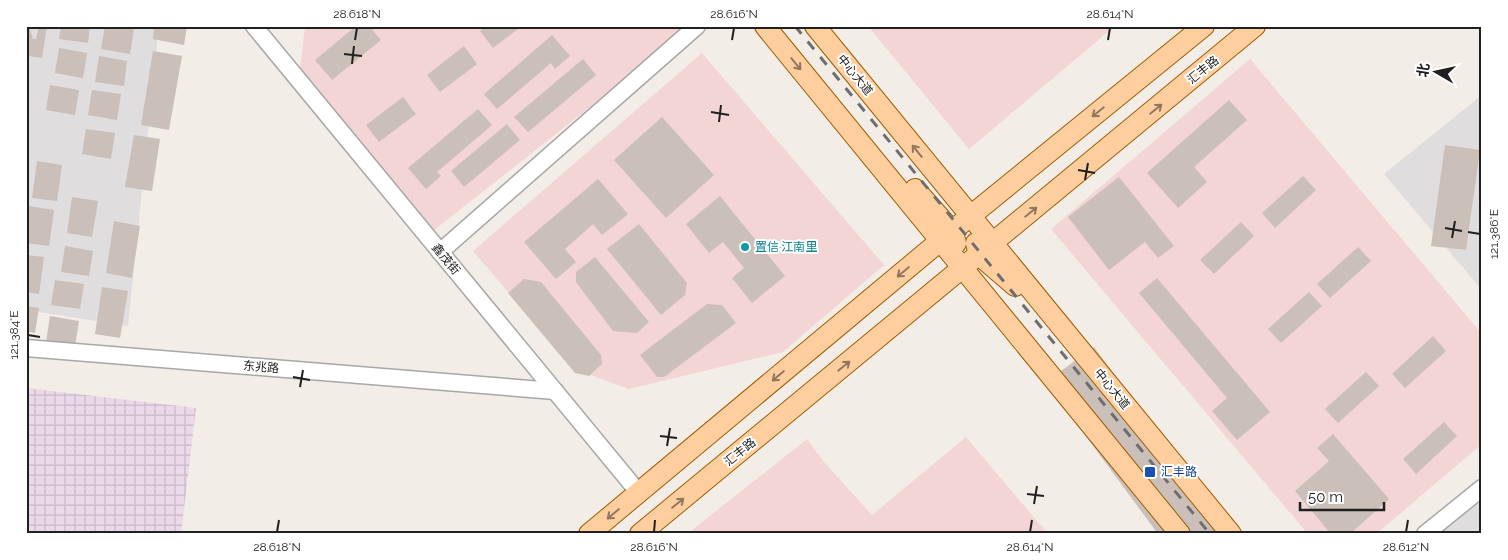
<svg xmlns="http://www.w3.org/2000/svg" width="1508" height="560" viewBox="0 0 1508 560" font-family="Raleway,'Noto Sans SC',sans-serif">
<defs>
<pattern id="industrial-grid" width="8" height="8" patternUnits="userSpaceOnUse" patternTransform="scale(1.25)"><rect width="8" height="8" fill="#ebd8e9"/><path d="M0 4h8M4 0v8" fill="none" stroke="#c9b9c8"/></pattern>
</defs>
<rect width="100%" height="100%" fill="#f2ede6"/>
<!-- residential -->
<g fill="#dfdddd">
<polygon points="26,26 159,26 128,326 26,310"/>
<polygon points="1482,95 1482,290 1384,174"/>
<polygon points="1482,489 1482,534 1428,534"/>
</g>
<!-- commercial -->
<g fill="#f3d5d6">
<polygon points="305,26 693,26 429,234 300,70"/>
<polygon points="868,26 1115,26 969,149"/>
<polygon points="702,53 884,265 783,352 629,389 574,369 473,251"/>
<polygon points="1250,59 1482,334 1482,444 1376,534 1308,534 1051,229"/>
<polygon points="966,437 1048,534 687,534 807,439 825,463 872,515"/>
</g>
<!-- industrial -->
<polygon fill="url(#industrial-grid)" points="26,388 196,408 181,534 26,534"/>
<!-- building -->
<g fill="#cabfb9">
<polygon points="26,26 29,26 33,39 36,39 39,26 47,26 42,58 29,56 26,44"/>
<polygon points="61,26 90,26 88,43 59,39"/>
<polygon points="105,26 134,28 130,54 101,49"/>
<polygon points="154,26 187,26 184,45 153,39"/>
<polygon points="356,26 369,26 381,40 332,80 315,60"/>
<polygon points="486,26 522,26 493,48 480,31"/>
<polygon points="552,35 570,56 555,69 551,63 497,109 484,94"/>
<polygon points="464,46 477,64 440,92 427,75"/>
<polygon points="59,48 87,53 83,78 55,73"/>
<polygon points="153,51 182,56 169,130 141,125"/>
<polygon points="99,56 127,61 124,86 95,82"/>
<polygon points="583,59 596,75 528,132 514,117"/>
<polygon points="50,85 79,90 75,115 46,110"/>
<polygon points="92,90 121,94 117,120 88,115"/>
<polygon points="403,97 416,114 379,142 366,125"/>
<polygon points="1229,100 1247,120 1194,167 1207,182 1178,208 1147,173"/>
<polygon points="478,109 492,125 437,172 441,176 426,189 408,168"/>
<polygon points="662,117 714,175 666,218 614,160"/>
<polygon points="507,124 520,140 464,187 451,171"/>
<polygon points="86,129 115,133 111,159 82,154"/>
<polygon points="134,135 160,139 152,191 125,187"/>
<polygon points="1445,145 1480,150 1466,250 1431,246"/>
<polygon points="37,161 62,165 57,201 32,198"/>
<polygon points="1303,176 1316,190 1275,228 1262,213"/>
<polygon points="1119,177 1174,246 1158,258 1145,242 1109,270 1068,217"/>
<polygon points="598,179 628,214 602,235 593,224 565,249 576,262 556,279 524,242"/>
<polygon points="720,196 785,276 752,303 732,278 744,268 723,242 709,253 686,224"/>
<polygon points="72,197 98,201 92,237 67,233"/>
<polygon points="29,206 54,210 49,246 26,243 26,223"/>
<polygon points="114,221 140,226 132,278 106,273"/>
<polygon points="1241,222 1254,236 1214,274 1200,260"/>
<polygon points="639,224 687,283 685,295 661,315 607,249"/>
<polygon points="65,246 93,251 89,276 61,272"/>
<polygon points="1358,247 1371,261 1330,298 1317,284"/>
<polygon points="26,255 44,257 39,294 26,292"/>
<polygon points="595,257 649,322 637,333 613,331 576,282 576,272"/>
<polygon points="1157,278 1270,412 1237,440 1212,411 1227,398 1139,293"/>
<polygon points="524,279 541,282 601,355 602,364 589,376 575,373 508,293"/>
<polygon points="55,280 84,284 80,309 51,305"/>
<polygon points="102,287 128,291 120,338 95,334"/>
<polygon points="1309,292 1322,306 1281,343 1268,329"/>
<polygon points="707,304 722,305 736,323 664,377 657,377 640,355"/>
<polygon points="26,306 39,308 35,333 26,331"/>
<polygon points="50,316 79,321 75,346 46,342"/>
<polygon points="1433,336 1446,351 1405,388 1392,374"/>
<polygon points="1094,347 1232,534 1158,534 1046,382"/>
<polygon points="1366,372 1379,386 1338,423 1325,409"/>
<polygon points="1444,422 1457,436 1416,474 1403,459"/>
<polygon points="1333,434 1389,499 1350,534 1331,534 1295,491 1329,461 1317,448"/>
</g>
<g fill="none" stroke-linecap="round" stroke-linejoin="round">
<!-- minor casing -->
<g stroke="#a7a7a7" stroke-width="19">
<g id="minor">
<polyline points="254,26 639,493"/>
<polyline points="440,252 697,26"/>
<polyline points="26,348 555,391"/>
<polyline points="1425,534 1482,488"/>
</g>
</g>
<!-- major casing -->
<g stroke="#9d5d00" stroke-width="22">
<g id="major">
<polyline points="765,26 1180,534"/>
<polyline points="815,26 1231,534"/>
<polyline points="915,189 952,231 956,243"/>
<polyline points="976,243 979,255 1015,286"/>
<polyline points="589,534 952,231 1204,26"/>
<polyline points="640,534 1255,26"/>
</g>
</g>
<!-- minor -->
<use href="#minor" stroke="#fff" stroke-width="16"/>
<!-- major -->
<use href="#major" stroke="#ffce9e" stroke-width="20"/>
<!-- rail -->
<polyline stroke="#6e6e6e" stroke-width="3" stroke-dasharray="10 10" stroke-linecap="butt" points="795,26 1210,534"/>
</g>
<!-- one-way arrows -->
<defs><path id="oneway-shaft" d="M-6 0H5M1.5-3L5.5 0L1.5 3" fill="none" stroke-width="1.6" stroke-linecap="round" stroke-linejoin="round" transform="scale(1.25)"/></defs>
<g stroke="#90775f">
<use href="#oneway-shaft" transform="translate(796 64) rotate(51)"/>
<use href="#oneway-shaft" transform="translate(1156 109) rotate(-39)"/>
<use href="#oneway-shaft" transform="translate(1098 112) rotate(141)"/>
<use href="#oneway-shaft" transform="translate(917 151) rotate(-129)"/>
<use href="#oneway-shaft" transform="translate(1031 212) rotate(-39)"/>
<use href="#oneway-shaft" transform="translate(903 272) rotate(140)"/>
<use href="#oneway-shaft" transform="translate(844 366) rotate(-39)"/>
<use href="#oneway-shaft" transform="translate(778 376) rotate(140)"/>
<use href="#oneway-shaft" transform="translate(678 503) rotate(-39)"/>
<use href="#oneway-shaft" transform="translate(613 514) rotate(140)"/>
</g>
<!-- ticks -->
<path fill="none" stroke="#202020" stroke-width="2" d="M355,40l2,-12M732,40l2,-12M1108,40l2,-12M344,54l18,2M352,64l2,-18M711,112l18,3M719,122l2,-17M1078,170l17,3M1085,180l3,-17M1445,228l17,3M1468,232l12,2M1452,238l3,-17M28,335l12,2M293,377l17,3M300,387l3,-17M660,436l17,2M667,446l3,-18M1027,494l17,2M1034,504l3,-18M277,532l2,-12M654,532l1,-12M1030,532l2,-12M1406,532l2,-12"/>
<!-- markers -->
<circle fill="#0f9aa8" stroke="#fff" stroke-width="2" cx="745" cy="247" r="5"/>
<rect fill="#1a4fb4" stroke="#fff" stroke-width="2" x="1144" y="466" width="12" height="12" rx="2.5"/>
<g text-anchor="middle" stroke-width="4" stroke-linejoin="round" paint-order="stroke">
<!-- street labels -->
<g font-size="12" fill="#202020" stroke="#fff">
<text transform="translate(1203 70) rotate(-39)" y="4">汇丰路</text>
<text transform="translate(855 75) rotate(51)" y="4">中心大道</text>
<text transform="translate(446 259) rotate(50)" y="4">鑫茂街</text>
<text transform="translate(261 367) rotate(5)" y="4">东兆路</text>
<text transform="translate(1112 389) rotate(51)" y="4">中心大道</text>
<text transform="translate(740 452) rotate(-39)" y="4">汇丰路</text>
</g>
<!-- culture labels -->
<g font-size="12" fill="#0d838f" stroke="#fff" text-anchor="start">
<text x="755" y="251">置信·江南里</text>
</g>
<!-- transit labels -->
<g font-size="12" fill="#164399" stroke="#fff" text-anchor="start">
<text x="1161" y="476">汇丰路</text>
</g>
</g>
<!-- border -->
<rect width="1508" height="560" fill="none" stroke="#ffffff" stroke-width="55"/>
<!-- north arrow -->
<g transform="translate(1436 72) rotate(279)" stroke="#ffffff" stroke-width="4" paint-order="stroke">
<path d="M0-4L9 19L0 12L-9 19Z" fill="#202020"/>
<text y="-8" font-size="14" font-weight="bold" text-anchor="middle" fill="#202020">北</text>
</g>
<!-- scale -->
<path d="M1300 502v8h84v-8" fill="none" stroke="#202020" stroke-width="2.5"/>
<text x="1308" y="502" font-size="15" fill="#202020" stroke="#ffffff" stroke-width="4" paint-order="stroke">50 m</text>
<rect x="28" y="28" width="1452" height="504" fill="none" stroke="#202020" stroke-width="2"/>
<g font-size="12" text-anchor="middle" fill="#202020">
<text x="357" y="18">28.618°N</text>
<text x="734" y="18">28.616°N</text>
<text x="1110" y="18">28.614°N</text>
<text transform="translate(1494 234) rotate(-90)" y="4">121.386°E</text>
<text transform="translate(14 335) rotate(-90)" y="4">121.384°E</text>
<text x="277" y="551">28.618°N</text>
<text x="654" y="551">28.616°N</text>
<text x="1030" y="551">28.614°N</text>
<text x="1406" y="551">28.612°N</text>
</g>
</svg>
